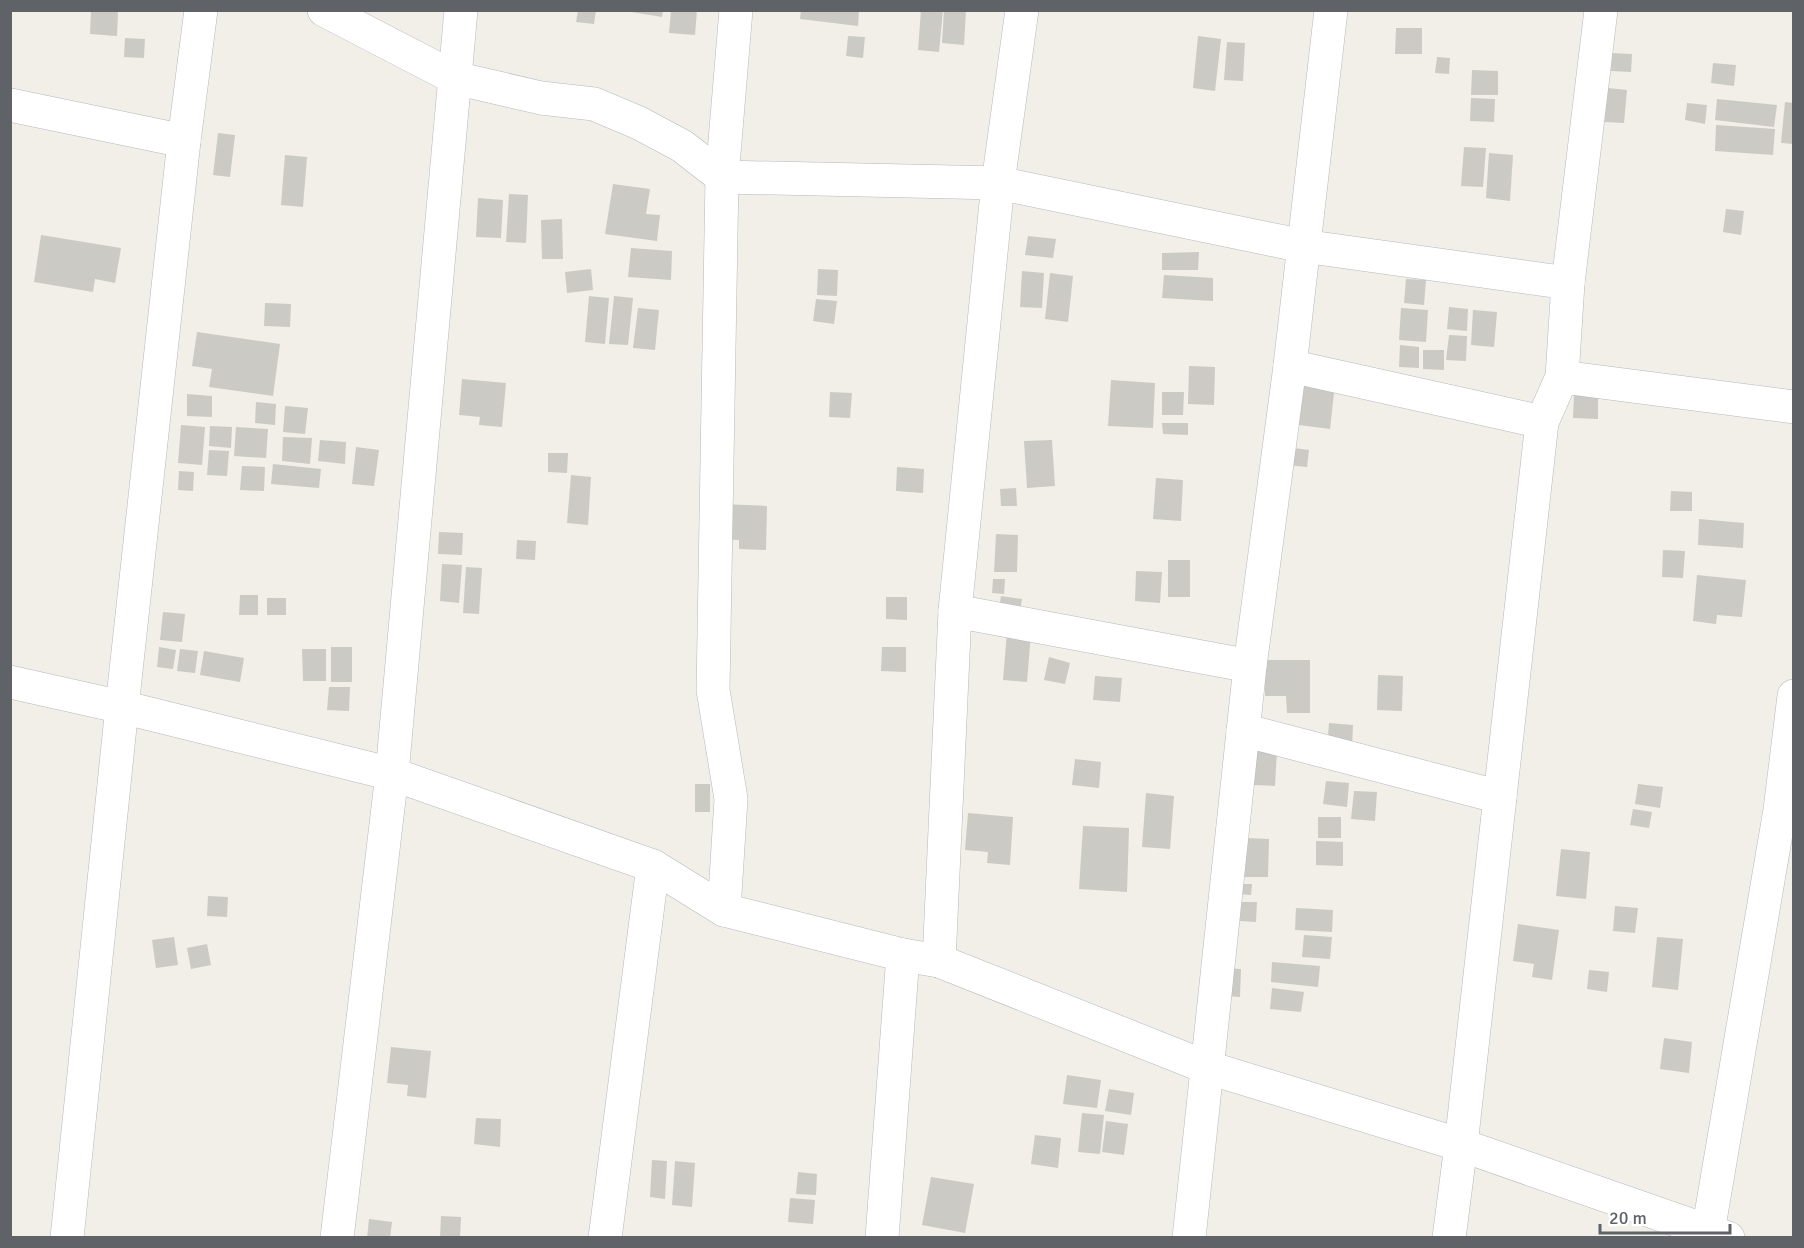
<svg xmlns="http://www.w3.org/2000/svg" width="1804" height="1248" viewBox="0 0 1804 1248" font-family="Signika,sans-serif">
<rect width="100%" height="100%" fill="#f1efe8"/>
<!-- building -->
<g fill="#cccac5">
<polygon points="91,10 118,11 117,36 90,34"/>
<polygon points="578,10 596,10 594,24 576,22"/>
<polygon points="619,10 663,10 662,17"/>
<polygon points="671,10 697,10 695,35 669,33"/>
<polygon points="801,10 859,10 858,26 800,19"/>
<polygon points="921,10 943,10 939,52 918,50"/>
<polygon points="944,10 966,10 964,45 942,43"/>
<polygon points="1396,28 1422,28 1422,54 1395,54"/>
<polygon points="848,36 865,37 863,58 846,56"/>
<polygon points="1198,36 1221,39 1215,91 1193,88"/>
<polygon points="125,38 145,39 144,58 124,57"/>
<polygon points="1227,42 1245,43 1243,81 1224,80"/>
<polygon points="1612,53 1632,54 1631,72 1611,71"/>
<polygon points="1437,57 1450,58 1449,74 1435,73"/>
<polygon points="1713,63 1736,65 1734,86 1711,83"/>
<polygon points="1472,70 1498,71 1498,95 1471,95"/>
<polygon points="1608,88 1627,90 1624,123 1604,122"/>
<polygon points="1471,98 1495,99 1494,122 1470,121"/>
<polygon points="1717,99 1777,105 1774,127 1715,120"/>
<polygon points="1785,102 1794,103 1794,144 1781,143"/>
<polygon points="1687,103 1707,105 1705,124 1685,120"/>
<polygon points="1716,125 1775,129 1773,155 1715,151"/>
<polygon points="218,133 235,135 230,177 213,175"/>
<polygon points="1464,147 1486,148 1483,187 1461,186"/>
<polygon points="1489,153 1513,155 1510,201 1486,198"/>
<polygon points="285,155 307,157 303,207 281,205"/>
<polygon points="613,184 650,189 646,214 660,215 657,241 605,234"/>
<polygon points="509,194 528,195 526,243 506,242"/>
<polygon points="478,198 503,200 501,238 476,237"/>
<polygon points="1726,209 1744,211 1741,235 1723,232"/>
<polygon points="562,219 563,259 542,259 541,220"/>
<polygon points="41,235 121,248 115,283 95,279 93,292 34,282"/>
<polygon points="1028,236 1056,239 1053,258 1025,255"/>
<polygon points="631,248 672,251 671,280 628,277"/>
<polygon points="1199,252 1198,270 1162,270 1162,253"/>
<polygon points="591,269 593,290 567,293 565,272"/>
<polygon points="818,269 838,270 837,296 817,295"/>
<polygon points="1022,271 1044,273 1042,308 1020,307"/>
<polygon points="1050,273 1073,276 1068,322 1045,319"/>
<polygon points="1164,275 1213,278 1213,301 1162,298"/>
<polygon points="1406,279 1426,280 1424,305 1404,303"/>
<polygon points="589,296 609,298 605,344 585,342"/>
<polygon points="614,296 633,298 628,345 609,344"/>
<polygon points="816,299 837,301 834,324 813,321"/>
<polygon points="265,303 291,304 290,327 264,326"/>
<polygon points="1449,307 1468,309 1467,331 1447,329"/>
<polygon points="638,308 659,310 655,350 633,348"/>
<polygon points="1401,308 1428,310 1426,342 1399,340"/>
<polygon points="1473,310 1497,312 1494,347 1471,345"/>
<polygon points="197,332 280,344 273,396 209,387 212,369 192,366"/>
<polygon points="1449,335 1467,336 1466,361 1446,360"/>
<polygon points="1400,345 1419,347 1419,368 1399,367"/>
<polygon points="1423,350 1444,350 1444,370 1423,369"/>
<polygon points="1189,366 1215,367 1214,405 1188,404"/>
<polygon points="462,379 506,383 502,427 479,425 480,417 459,415"/>
<polygon points="1296,379 1335,384 1330,429 1291,424"/>
<polygon points="1111,380 1155,383 1153,428 1108,426"/>
<polygon points="830,392 852,393 850,418 829,417"/>
<polygon points="1162,392 1184,392 1183,415 1162,415"/>
<polygon points="187,394 212,396 212,417 187,416"/>
<polygon points="1574,395 1598,396 1598,419 1573,418"/>
<polygon points="256,402 276,404 275,425 255,423"/>
<polygon points="285,406 308,408 305,434 283,432"/>
<polygon points="1162,423 1188,423 1188,435 1163,434"/>
<polygon points="181,425 205,427 202,465 178,463"/>
<polygon points="210,426 232,427 231,448 209,446"/>
<polygon points="236,427 268,429 266,458 234,456"/>
<polygon points="283,437 312,438 310,464 282,461"/>
<polygon points="320,440 346,442 345,464 318,461"/>
<polygon points="1052,440 1055,486 1027,488 1024,441"/>
<polygon points="356,447 379,450 374,486 352,484"/>
<polygon points="1287,447 1309,450 1307,467 1286,465"/>
<polygon points="209,450 229,451 227,476 207,475"/>
<polygon points="548,453 568,453 567,473 548,472"/>
<polygon points="273,464 321,469 319,488 271,484"/>
<polygon points="242,466 265,467 264,491 240,490"/>
<polygon points="897,467 924,469 923,493 896,491"/>
<polygon points="179,471 194,472 193,491 178,490"/>
<polygon points="571,475 591,477 588,525 567,523"/>
<polygon points="1156,478 1183,480 1181,521 1153,519"/>
<polygon points="1016,488 1017,506 1001,506 1000,489"/>
<polygon points="1671,491 1692,492 1692,511 1670,511"/>
<polygon points="722,504 767,506 766,550 739,549 739,540 720,539"/>
<polygon points="1699,519 1744,523 1743,548 1698,545"/>
<polygon points="439,532 463,533 462,555 438,554"/>
<polygon points="996,534 1018,535 1017,572 994,572"/>
<polygon points="517,540 536,541 535,560 516,559"/>
<polygon points="1663,550 1685,551 1683,578 1662,577"/>
<rect x="1168" y="560" width="22" height="37"/>
<polygon points="442,564 462,565 459,603 440,601"/>
<polygon points="466,567 482,568 479,614 463,613"/>
<polygon points="1136,571 1162,572 1160,603 1135,601"/>
<polygon points="1697,575 1746,580 1742,617 1717,615 1716,624 1693,621"/>
<polygon points="993,579 1005,579 1004,594 992,593"/>
<polygon points="240,595 258,595 258,615 239,615"/>
<polygon points="1001,596 1022,599 1019,618 998,616"/>
<polygon points="886,597 907,597 907,620 886,619"/>
<rect x="267" y="598" width="19" height="17"/>
<polygon points="163,612 185,614 182,642 160,640"/>
<polygon points="1007,632 1031,633 1027,682 1003,680"/>
<polygon points="159,647 176,650 173,669 157,667"/>
<rect x="331" y="647" width="21" height="35"/>
<polygon points="882,647 906,647 906,672 881,671"/>
<polygon points="180,649 198,651 195,673 177,671"/>
<polygon points="302,649 326,649 326,681 303,681"/>
<polygon points="204,651 244,658 240,682 200,675"/>
<polygon points="1049,657 1070,663 1065,684 1044,680"/>
<polygon points="1265,660 1310,660 1310,713 1287,713 1286,696 1265,696"/>
<polygon points="1378,675 1403,676 1402,711 1377,710"/>
<polygon points="1095,676 1122,678 1120,702 1093,700"/>
<polygon points="329,687 350,687 349,711 327,710"/>
<polygon points="1329,723 1353,725 1352,749 1327,748"/>
<polygon points="1256,748 1277,750 1275,786 1254,785"/>
<polygon points="1075,759 1101,762 1099,788 1072,785"/>
<polygon points="1326,781 1349,783 1347,807 1323,804"/>
<rect x="695" y="784" width="15" height="28"/>
<polygon points="1638,784 1663,787 1660,808 1635,804"/>
<polygon points="1354,791 1377,792 1375,821 1351,819"/>
<polygon points="1146,793 1174,796 1170,849 1142,847"/>
<polygon points="1633,809 1652,812 1649,828 1630,825"/>
<polygon points="968,813 1013,817 1010,865 987,863 988,852 965,850"/>
<rect x="1318" y="817" width="23" height="21"/>
<polygon points="1083,826 1129,828 1127,892 1079,889"/>
<polygon points="1245,838 1269,839 1268,877 1244,877"/>
<polygon points="1316,841 1343,842 1343,866 1316,865"/>
<polygon points="1561,849 1590,852 1586,899 1556,896"/>
<polygon points="1239,884 1252,884 1251,895 1238,894"/>
<polygon points="208,896 228,897 227,917 207,916"/>
<polygon points="1241,902 1257,902 1256,922 1240,921"/>
<polygon points="1615,906 1638,908 1635,933 1613,931"/>
<polygon points="1296,908 1333,910 1332,932 1295,930"/>
<polygon points="1518,924 1559,930 1552,980 1532,977 1534,964 1513,961"/>
<polygon points="1304,935 1332,937 1330,959 1302,957"/>
<polygon points="174,937 178,965 156,968 152,940"/>
<polygon points="1657,937 1683,939 1678,990 1652,987"/>
<polygon points="207,944 211,965 191,969 187,948"/>
<polygon points="1272,962 1320,966 1318,987 1271,982"/>
<polygon points="1225,968 1241,969 1240,997 1224,996"/>
<polygon points="1589,970 1609,972 1607,992 1587,989"/>
<polygon points="1272,988 1304,992 1301,1012 1270,1009"/>
<polygon points="1664,1038 1692,1042 1689,1073 1660,1069"/>
<polygon points="391,1047 431,1051 426,1098 407,1096 408,1085 387,1083"/>
<polygon points="1067,1075 1101,1080 1097,1108 1063,1104"/>
<polygon points="1109,1089 1134,1093 1131,1115 1105,1111"/>
<polygon points="1082,1113 1104,1115 1100,1154 1078,1152"/>
<polygon points="476,1118 501,1119 500,1147 474,1144"/>
<polygon points="1106,1121 1128,1124 1124,1155 1102,1152"/>
<polygon points="1035,1135 1061,1138 1058,1168 1031,1164"/>
<polygon points="652,1160 667,1161 665,1199 650,1197"/>
<polygon points="675,1161 695,1163 692,1207 672,1205"/>
<polygon points="798,1172 817,1174 816,1195 796,1194"/>
<polygon points="931,1177 974,1184 965,1233 922,1225"/>
<polygon points="790,1198 815,1200 813,1224 788,1222"/>
<polygon points="441,1216 461,1217 460,1238 440,1238"/>
<polygon points="369,1219 392,1222 390,1238 367,1238"/>
</g>
<g fill="none" stroke-linecap="round" stroke-linejoin="round">
<!-- minor casing -->
<g stroke="#b5b8bc" stroke-width="34">
<g id="minor">
<polyline points="324,10 455,78 541,98 594,104 639,123 682,146 722,177 998,183 1303,246 1568,283"/>
<polyline points="10,105 184,141"/>
<polyline points="1290,366 1542,422"/>
<polyline points="1562,377 1794,407"/>
<polyline points="955,611 1250,666"/>
<polyline points="1243,730 1500,797"/>
<polyline points="724,910 731,799 713,690 722,177 736,10"/>
<polyline points="939,961 955,611 998,183 1022,10"/>
<polyline points="67,1238 122,707 184,141 201,10"/>
<polyline points="337,1238 392,774 461,10"/>
<polyline points="605,1238 653,866"/>
<polyline points="882,1238 903,955"/>
<polyline points="1189,1238 1250,666 1290,366 1331,10"/>
<polyline points="1449,1238 1461,1145 1542,422 1562,377 1568,283 1601,10"/>
<polyline points="1707,1238 1780,810 1794,696"/>
</g>
</g>
<!-- tertiary casing -->
<g stroke="#b5b8bc" stroke-width="34">
<polyline id="tertiary" points="10,682 122,707 392,774 653,866 724,910 903,955 939,961 1206,1067 1461,1145 1728,1238"/>
</g>
<!-- minor -->
<use href="#minor" stroke="#fff" stroke-width="33"/>
<!-- tertiary -->
<use href="#tertiary" stroke="#fff" stroke-width="33"/>
</g>
<!-- border -->
<rect width="1804" height="1248" fill="none" stroke="#5f6368" stroke-width="24"/>
<!-- scale -->
<path d="M1600 1224v9h130v-9" fill="none" stroke="#5f6368" stroke-width="3"/>
<text x="1609" y="1224" font-size="18" fill="#5f6368" stroke="#ffffff" stroke-width="4.5" paint-order="stroke">20 m</text>
</svg>
